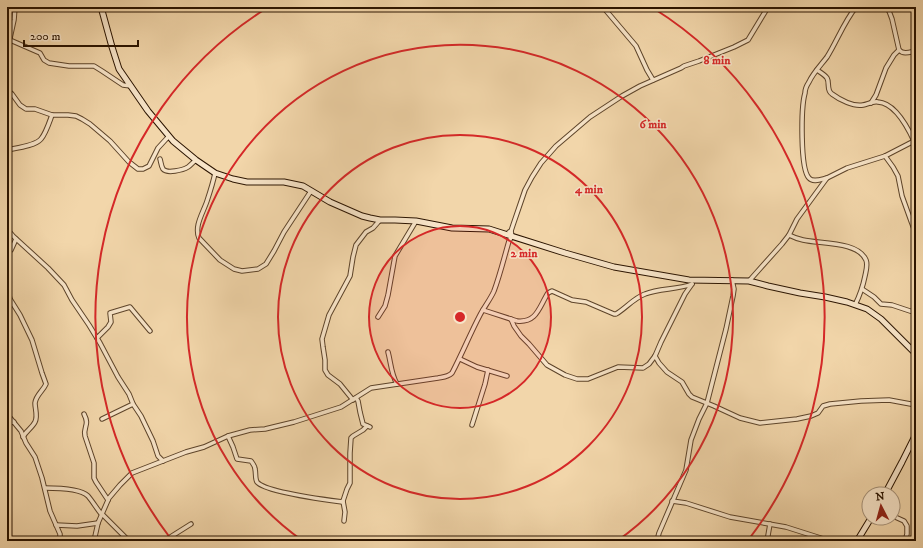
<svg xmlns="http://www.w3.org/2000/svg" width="923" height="548" viewBox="0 0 923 548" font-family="'IM FELL DW Pica',serif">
<rect width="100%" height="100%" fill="#f2d6aa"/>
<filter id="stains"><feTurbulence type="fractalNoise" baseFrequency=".005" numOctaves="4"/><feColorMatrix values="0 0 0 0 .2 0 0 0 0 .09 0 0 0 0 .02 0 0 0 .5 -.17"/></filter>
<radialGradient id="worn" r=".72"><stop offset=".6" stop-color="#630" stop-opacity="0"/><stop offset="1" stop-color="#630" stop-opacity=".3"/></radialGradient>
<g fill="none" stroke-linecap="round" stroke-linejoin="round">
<!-- street casing -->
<g stroke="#5d442a" stroke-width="5.5">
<g id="street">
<polyline points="603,7 636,46 647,70 653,80"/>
<polyline points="10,40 40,53 44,60 49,63 69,66 94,66 102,71 123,85 131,86"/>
<path d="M899,50c5,5 11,2 17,1"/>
<polyline points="7,52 14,20 15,7"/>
<path d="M817,70c3,2 8,5 10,8 3,5 -1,12 5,16 8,6 22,13 31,11 5,-1 10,-4 15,-3 17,1 30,26 36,39"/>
<polyline points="7,90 12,94 20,105 26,109 35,109 52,115 68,115 76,116 82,119 90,124 110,141 129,162 138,169 143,169 149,166 158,148 169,136"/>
<polyline points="871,103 876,95 886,68 894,55 899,50 892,19 889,11 885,7"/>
<path d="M7,150c9,-2 28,-4 34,-11 5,-6 8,-16 11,-24"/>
<polyline points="885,156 893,167 898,176 902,196 911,221 916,234"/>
<path d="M160,159c1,3 1,7 3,10 4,5 20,1 25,-2 3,-2 5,-5 8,-7"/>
<path d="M215,173c-2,10 -5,19 -8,28 -4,12 -13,25 -8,37l21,22 14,9 8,2 16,-2 8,-5 8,-13 10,-19 27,-41"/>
<path d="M827,178c-5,1 -14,5 -18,0 -9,-9 -8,-71 -4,-85 0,-3 2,-8 4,-11 4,-9 12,-17 18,-25 10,-16 17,-35 29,-50"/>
<polyline points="7,229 13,236 48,268 64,285 72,300 89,325 100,343 118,377 129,394 133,404 141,416 153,441 158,456 163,461"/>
<polyline points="509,232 511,231 513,225 525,190 532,177 541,163 556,146 590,117 622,96 640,86 681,68 684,66 699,61 734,47 748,40 768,7"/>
<path d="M789,235c4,2 9,4 14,5 17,4 55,1 63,20 2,5 0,11 -1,16 -2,10 -5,19 -10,29"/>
<polyline points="7,253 11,250 16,239"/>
<polyline points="749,281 782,244 789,235 797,219 827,178 847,168 885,156 916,140"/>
<path d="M7,288l3,11 10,16 12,25 10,33 4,11c-3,7 -10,11 -11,19 0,6 3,13 0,19 -3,6 -9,9 -12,15"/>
<polyline points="862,289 874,297 881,304 892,305 916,313"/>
<path d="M483,310l34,11c20,2 22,-14 31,-28l4,-2 20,9 14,2 28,12h2c10,-6 18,-16 29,-20 15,-6 32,-4 47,-10"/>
<polyline points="378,317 385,306 388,295 395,256 416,221"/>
<polyline points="511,319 514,326 521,336 529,344 547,365 565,375 577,379 588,379 618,367 643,368 649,364 655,356 661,342 685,294 692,284"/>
<polyline points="97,338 108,327 111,322 110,313 130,307 150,331"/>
<path d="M388,352c3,11 3,22 9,32"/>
<polyline points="655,356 659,363 667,372 682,382 689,394 692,397 714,406 740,418 760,423 797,419 811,416 818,413 823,406 830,404 861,401 889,400 916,405"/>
<polyline points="460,359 477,367 507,376"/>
<polyline points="356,398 358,401 360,412 363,424 370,427"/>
<polyline points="353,400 340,384 328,375 325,370 325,360 323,347 322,339 329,315 350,276 353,257 356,245 366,232 373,228 380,220"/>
<polyline points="7,414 21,431 26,443 35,457 42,478 50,511 60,534 60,538 58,541"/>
<path d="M84,414c6,12 -1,12 1,22l9,27v15l2,4 12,18"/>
<polyline points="102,419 133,404"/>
<polyline points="7,423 14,422"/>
<polyline points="472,425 485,384 488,370"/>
<path d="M228,436l5,11 4,12 14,2c2,3 4,5 4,8 1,4 0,10 2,13 8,10 70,18 85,20l1,-1 4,-12 3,-6v-30l1,-15 2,-2 10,-6 4,-4"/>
<path d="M45,488c11,0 35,0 43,8 5,6 9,13 14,19"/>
<polyline points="343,501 345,512 344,521"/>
<polyline points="672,501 686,503 730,517 786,527 830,541"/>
<polyline points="102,514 129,541"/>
<polyline points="893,516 904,521 907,526 907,534 905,541"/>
<polyline points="56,525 77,526 98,523"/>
<path d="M94,541l4,-18 11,-25 11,-13 12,-12 54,-21 18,-5 24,-11 22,-6 15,-1 29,-7 47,-15 30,-19 67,-10c5,-1 10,-1 14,-5 10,-19 18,-39 28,-58 4,-8 10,-15 14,-24 6,-16 10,-33 15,-50l3,-5 -1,-5"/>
<polyline points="164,541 191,524"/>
<polyline points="657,541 659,533 686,470 691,440 699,419 707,403 726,329 733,296 734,289 732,280"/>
<polyline points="767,541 770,524"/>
</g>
</g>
<!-- secondary casing -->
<g stroke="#2b1400" stroke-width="7">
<g id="secondary">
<polyline points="101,7 112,47 119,69 139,98 148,111 173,141 196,160 215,173 233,179 247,182 284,182 303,186 330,202 362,216 370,218 380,220 395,220 416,221 452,228 489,229 565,253 614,267 689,280 749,281 768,286 800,293 825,297 847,302 867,309 881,319 916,354"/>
<polyline points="885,494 902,462 916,434"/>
<polyline points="857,541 871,518"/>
</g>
</g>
<!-- street -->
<use href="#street" stroke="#f7e4c8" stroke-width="3.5"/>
<!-- secondary -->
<use href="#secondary" stroke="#f7e4c8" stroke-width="5"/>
</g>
<!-- distance rings -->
<circle cx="460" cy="317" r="91" fill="#d62828" fill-opacity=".12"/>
<g fill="none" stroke="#d62828" stroke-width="2">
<circle cx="460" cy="317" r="91"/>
<circle cx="460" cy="317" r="182"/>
<path d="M303 541A273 273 0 1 1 617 541"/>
<path d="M171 539A364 364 0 0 1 267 8M653 8A364 364 0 0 1 749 539"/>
</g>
<circle cx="460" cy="317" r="6" fill="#d62828" stroke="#f7e4c8" stroke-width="2"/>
<g font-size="12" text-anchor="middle" font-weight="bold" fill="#d62828" stroke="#f7e4c8" stroke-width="3" stroke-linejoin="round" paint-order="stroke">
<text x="717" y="64">8 min</text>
<text x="653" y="128">6 min</text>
<text x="589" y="193">4 min</text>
<text x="524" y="257">2 min</text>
</g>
<!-- margin -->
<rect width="923" height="548" fill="none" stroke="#f2d6aa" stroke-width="24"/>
<rect x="8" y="8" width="907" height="532" fill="none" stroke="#2b1400" stroke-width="2"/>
<rect x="12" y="12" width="899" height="524" fill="none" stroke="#2b1400"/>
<!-- north arrow -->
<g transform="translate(881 506) rotate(354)"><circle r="19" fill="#f7e4c8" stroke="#a59178"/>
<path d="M0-3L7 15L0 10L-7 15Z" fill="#8f2418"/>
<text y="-6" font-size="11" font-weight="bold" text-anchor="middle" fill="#2b1400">N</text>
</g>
<!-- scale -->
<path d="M24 40v6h114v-6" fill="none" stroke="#2b1400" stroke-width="2"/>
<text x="30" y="40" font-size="12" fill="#2b1400" stroke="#f7e4c8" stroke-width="3" paint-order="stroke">200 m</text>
<rect width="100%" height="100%" filter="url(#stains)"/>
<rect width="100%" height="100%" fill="url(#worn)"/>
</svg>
